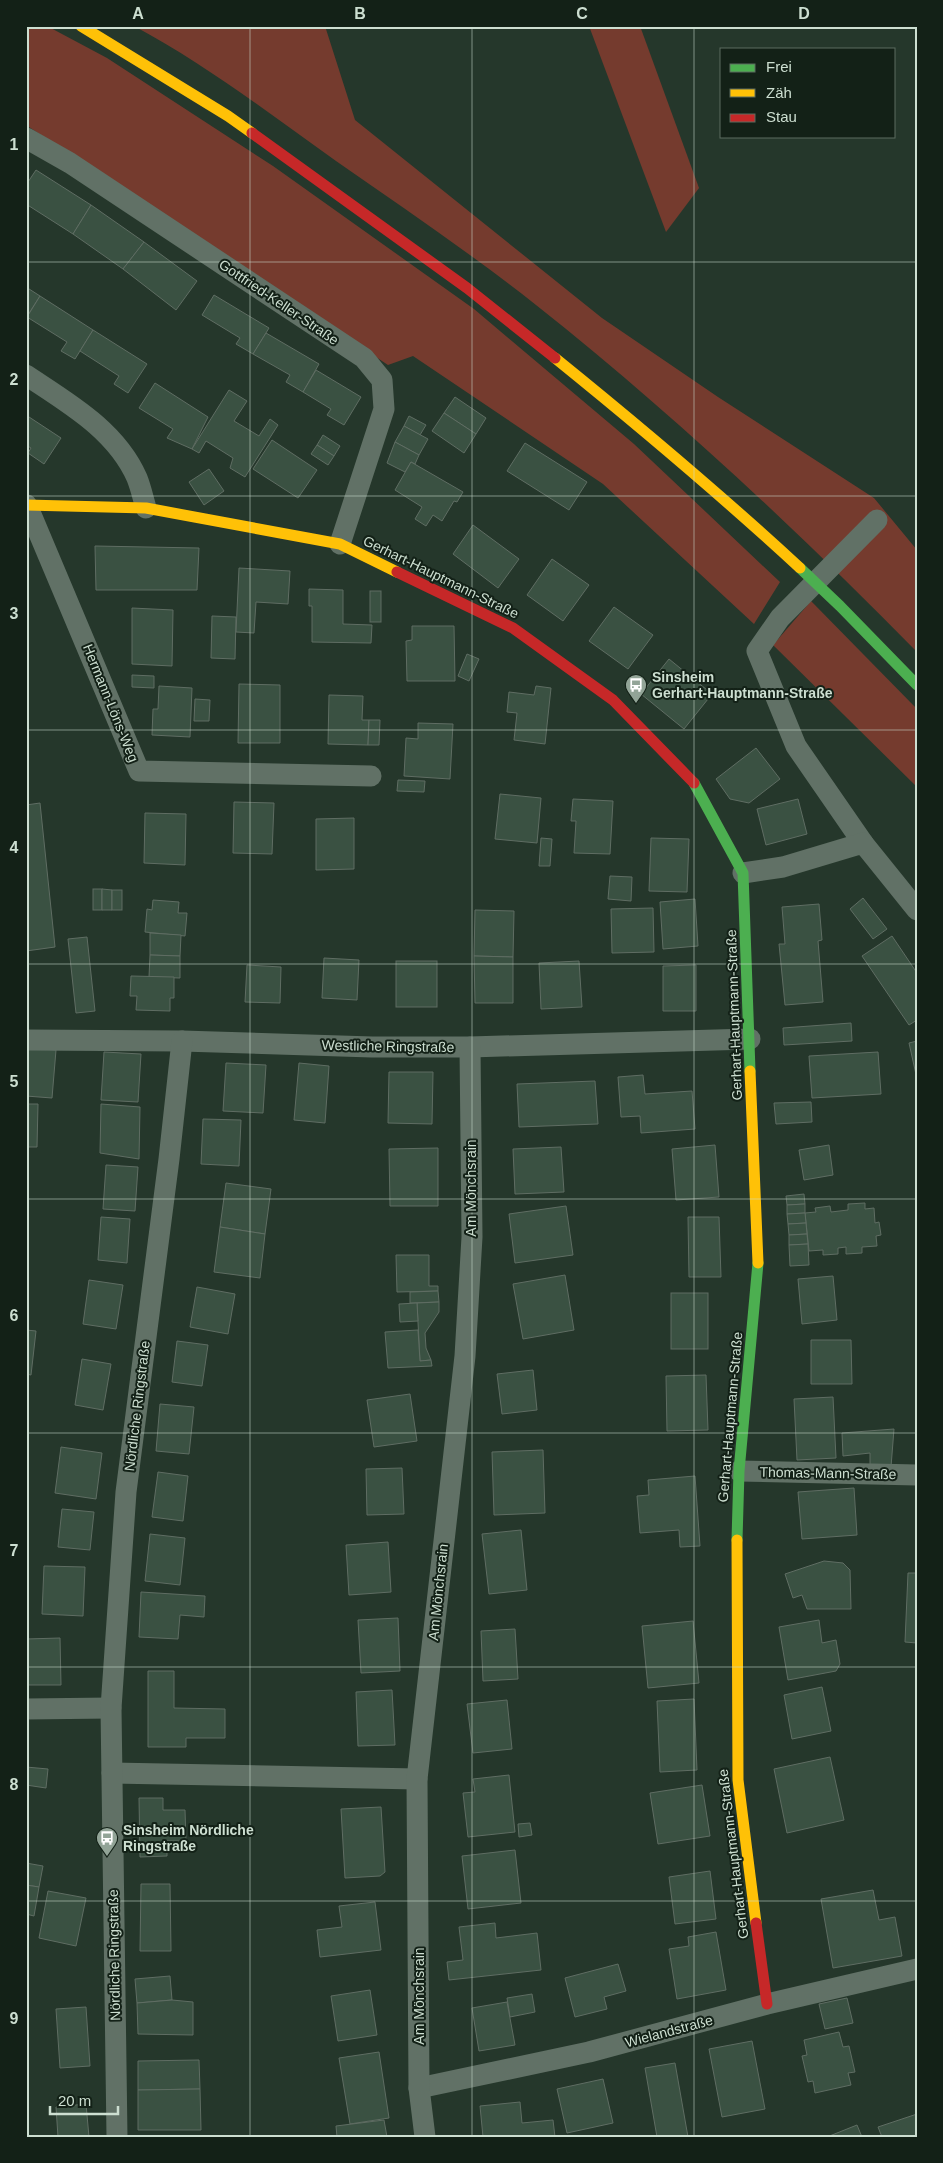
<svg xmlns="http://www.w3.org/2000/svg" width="943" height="2163" viewBox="0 0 943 2163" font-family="Helvetica,sans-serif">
<rect width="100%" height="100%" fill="#25372b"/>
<!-- green -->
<g fill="#753b2e">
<polygon points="26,26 47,26 107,58 273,166 474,309 634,444 780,582 754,624 603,484 413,356 388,365 26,125"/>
<path d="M134,26h191l30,94 247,198 116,79 156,101 43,52v102c-120,-122 -246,-240 -381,-347 -63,-50 -134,-98 -200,-144 -66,-47 -131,-97 -202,-135z"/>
<polygon points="589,26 640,26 699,188 666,232"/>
<polygon points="811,601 917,709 917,787 773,645"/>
</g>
<!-- building -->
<g fill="#3a5142" stroke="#5f6d63">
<polygon points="36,170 91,205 73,234 26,204 26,185"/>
<polygon points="91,205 144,242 123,269 73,234"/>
<polygon points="144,242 197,281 176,310 123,269"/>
<polygon points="26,287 40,296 26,318"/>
<polygon points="214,295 269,328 253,354 236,344 240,338 202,315"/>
<polygon points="40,296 93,330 75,359 61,351 67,342 27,317"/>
<polygon points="93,330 147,364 128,393 114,384 119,376 80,351"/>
<polygon points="266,333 319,364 303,392 286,382 290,375 253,354"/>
<polygon points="316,370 361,397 344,425 327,415 331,409 303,392"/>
<polygon points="155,383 208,417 192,449 167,438 173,429 139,408"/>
<polygon points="229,390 247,401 234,421 259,436 270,419 278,425 245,477 230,468 233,458 206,441 199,453 192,449"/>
<polygon points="455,397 486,418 476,434 444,413"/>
<polygon points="444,413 476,434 464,453 432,431"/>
<polygon points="26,415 61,438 44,464 28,453 31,448 26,445"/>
<polygon points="409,416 426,425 420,435 404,426"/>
<polygon points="404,426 428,439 419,455 395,442"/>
<polygon points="323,435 340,446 334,456 317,445"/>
<polygon points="272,440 317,470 298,498 253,469"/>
<polygon points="395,442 419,455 415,464 411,462 405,472 387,463"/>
<polygon points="525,443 587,482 569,510 507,471"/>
<polygon points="317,445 334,456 328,465 311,454"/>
<polygon points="411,462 463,492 457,502 454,501 442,521 433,515 426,526 415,519 422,507 395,490"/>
<polygon points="209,469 224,491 204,505 189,482"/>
<polygon points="473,525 519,559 498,588 453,554"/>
<polygon points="95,546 199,548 197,590 96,590"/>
<polygon points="552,559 589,585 563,621 527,595"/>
<polygon points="239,568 290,571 288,604 256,602 254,633 236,632"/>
<polygon points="309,589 343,590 343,624 372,625 371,643 312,642 312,606 309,606"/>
<rect x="370" y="591" width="11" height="31"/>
<polygon points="614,607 653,635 628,669 589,641"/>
<polygon points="132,608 173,610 172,666 132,664"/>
<polygon points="212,616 236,617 235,659 211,658"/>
<polygon points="412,626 454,626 455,681 407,681 406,641 412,640"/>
<polygon points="467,654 479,659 469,681 458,676"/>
<polygon points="669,659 712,694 684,729 641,694"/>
<polygon points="132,675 154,676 154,688 132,687"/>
<polygon points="239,684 280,685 280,743 238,743"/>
<polygon points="159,686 192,688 190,737 152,735 153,709 158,709"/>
<polygon points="536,686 551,688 545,744 514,740 517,713 507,712 509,692 534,695"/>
<polygon points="329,695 363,696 362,720 369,720 368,745 328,744"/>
<polygon points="195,699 210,700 209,721 194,721"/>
<polygon points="369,720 380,720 379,745 368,745"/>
<polygon points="418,723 453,724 450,779 404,776 406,738 418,739"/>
<polygon points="756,748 780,779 749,803 730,799 716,779"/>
<polygon points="398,780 425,781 424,792 397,791"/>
<polygon points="500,794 541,798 537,843 495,839"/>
<polygon points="573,799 613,801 610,854 574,853 576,821 571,821"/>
<polygon points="798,799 807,834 766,845 757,809"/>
<polygon points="234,802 274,803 272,854 233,853"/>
<polygon points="40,803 55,947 26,951 26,805"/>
<polygon points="145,813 186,814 185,865 144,863"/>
<polygon points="354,818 354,869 316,870 316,819"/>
<polygon points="541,838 552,839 550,866 539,866"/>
<polygon points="651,838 689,839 687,892 649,891"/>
<polygon points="610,876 632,877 631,901 608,899"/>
<rect x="93" y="889" width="9" height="21"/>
<polygon points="102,889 112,890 112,910 102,910"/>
<rect x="112" y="890" width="10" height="20"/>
<polygon points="863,898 887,929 873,939 850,909"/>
<polygon points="695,899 698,946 663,949 660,902"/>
<polygon points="153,900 179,902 178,913 187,913 185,936 145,932 147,909 152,910"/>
<polygon points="819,904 822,940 818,941 823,1002 785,1005 779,944 785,944 782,907"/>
<polygon points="653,908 654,952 612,953 611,909"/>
<polygon points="475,910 514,911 513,957 474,956"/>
<polygon points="150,933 181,935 180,956 150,955"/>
<polygon points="892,936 917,973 917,1020 909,1025 862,956"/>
<polygon points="87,937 95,1011 76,1013 68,939"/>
<polygon points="150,955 180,956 180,978 149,977"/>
<polygon points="474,956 513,957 513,1003 475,1003"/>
<polygon points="324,958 359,960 357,1000 322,998"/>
<rect x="396" y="961" width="41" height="46"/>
<polygon points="579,961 582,1007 541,1009 539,963"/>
<polygon points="247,965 281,967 280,1003 245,1002"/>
<polygon points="696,965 696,1011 663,1011 663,966"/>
<polygon points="131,976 174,977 174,998 170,998 170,1011 136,1010 137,996 130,996"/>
<polygon points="851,1023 852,1041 784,1045 783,1028"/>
<polygon points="917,1041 917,1079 909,1043"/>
<polygon points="26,1048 56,1050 52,1098 26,1096"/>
<polygon points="104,1052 141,1054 138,1102 101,1100"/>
<polygon points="878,1052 881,1094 812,1098 809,1056"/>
<polygon points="226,1063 266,1065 263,1113 223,1111"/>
<polygon points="299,1063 329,1066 325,1123 294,1120"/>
<polygon points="389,1072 433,1072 432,1124 388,1123"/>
<polygon points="643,1075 645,1094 692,1091 695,1129 641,1133 640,1116 621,1117 618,1077"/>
<polygon points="595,1081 598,1124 519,1127 517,1084"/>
<polygon points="811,1102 812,1122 776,1124 774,1103"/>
<polygon points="26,1104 38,1104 37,1147 26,1147"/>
<polygon points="101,1104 140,1107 139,1159 100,1153"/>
<polygon points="203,1119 241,1120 239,1166 201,1164"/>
<polygon points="715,1145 719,1197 676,1200 672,1149"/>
<polygon points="829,1145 833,1175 804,1180 799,1150"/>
<polygon points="561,1147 564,1192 515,1194 513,1149"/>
<polygon points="438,1148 438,1206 390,1206 389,1149"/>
<polygon points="106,1165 138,1167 135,1211 103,1209"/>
<polygon points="226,1183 271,1189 265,1234 220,1227"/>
<polygon points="804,1194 805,1204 787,1205 786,1196"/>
<polygon points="865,1203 865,1209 874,1208 875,1223 879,1222 881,1235 876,1236 877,1246 862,1247 862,1253 846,1254 846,1247 838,1248 838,1254 823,1255 823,1250 809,1251 805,1213 816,1212 815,1208 830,1206 831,1212 848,1210 848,1204"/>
<polygon points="805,1204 805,1213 787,1214 787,1205"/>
<polygon points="566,1206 573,1255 515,1263 509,1214"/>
<polygon points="805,1213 806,1223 788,1224 787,1214"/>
<polygon points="101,1217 130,1219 127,1263 98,1260"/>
<polygon points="688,1217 719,1217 721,1277 689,1277"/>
<polygon points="806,1223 807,1234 789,1235 788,1224"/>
<polygon points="220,1227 265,1234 260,1278 214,1272"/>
<polygon points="807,1234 808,1244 789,1245 789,1235"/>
<polygon points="808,1244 809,1265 790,1266 789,1245"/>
<polygon points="396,1255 429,1255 429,1286 438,1286 438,1291 397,1292"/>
<polygon points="565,1275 574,1330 523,1339 513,1284"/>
<polygon points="833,1276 837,1320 802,1324 798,1279"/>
<polygon points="89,1280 123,1285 116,1329 83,1324"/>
<polygon points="197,1287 235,1294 228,1334 190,1327"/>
<polygon points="438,1291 439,1302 410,1303 410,1292"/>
<rect x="671" y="1293" width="37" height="56"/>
<polygon points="439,1302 439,1312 425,1333 426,1348 431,1360 420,1361 417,1303"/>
<polygon points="417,1303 418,1321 400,1322 399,1304"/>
<polygon points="26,1330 36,1331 31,1375 26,1374"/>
<polygon points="418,1330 420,1361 431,1360 432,1366 388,1368 385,1332"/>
<polygon points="811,1340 851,1340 852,1384 811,1384"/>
<polygon points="177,1341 208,1345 202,1386 172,1382"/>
<polygon points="82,1359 111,1364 103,1410 75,1405"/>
<polygon points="533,1370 537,1410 502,1414 497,1374"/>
<polygon points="706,1375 708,1430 667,1431 666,1376"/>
<polygon points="410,1394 417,1441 374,1447 367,1400"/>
<polygon points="833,1397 836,1458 797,1460 794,1399"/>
<polygon points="160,1404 194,1407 189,1454 156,1451"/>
<polygon points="894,1429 891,1467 870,1468 870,1453 843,1456 842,1433"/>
<polygon points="61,1447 102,1453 96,1499 55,1493"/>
<polygon points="543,1450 545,1513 494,1515 492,1452"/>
<polygon points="402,1468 404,1514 367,1515 366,1469"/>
<polygon points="158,1472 188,1476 183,1521 152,1517"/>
<polygon points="695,1476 700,1546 680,1547 679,1530 640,1533 637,1496 649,1495 648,1480"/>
<polygon points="854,1488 857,1535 802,1539 798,1492"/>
<polygon points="62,1509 94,1512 90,1550 58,1547"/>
<polygon points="521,1530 527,1590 489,1594 482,1534"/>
<polygon points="150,1534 185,1538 180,1585 145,1581"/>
<polygon points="388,1542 391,1592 349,1595 346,1545"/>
<polygon points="824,1561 843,1563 850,1570 851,1609 807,1609 802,1595 793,1598 785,1574"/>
<polygon points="44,1566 85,1567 83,1616 42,1614"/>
<polygon points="908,1573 917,1573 917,1643 905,1642"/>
<polygon points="141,1592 205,1596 204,1617 180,1615 178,1639 139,1637"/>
<polygon points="398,1618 400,1671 361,1673 358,1620"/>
<polygon points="819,1620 822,1643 836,1640 840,1664 836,1671 788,1680 779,1627"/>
<polygon points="693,1621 699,1683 648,1688 642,1626"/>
<polygon points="515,1629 518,1679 483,1681 481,1631"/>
<polygon points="60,1638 61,1685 27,1685 26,1639"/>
<polygon points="148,1671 174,1671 174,1708 225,1709 225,1738 186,1738 186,1747 148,1747"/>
<polygon points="822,1687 831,1731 792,1739 784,1695"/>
<polygon points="392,1690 395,1745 358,1746 356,1692"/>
<polygon points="694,1699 697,1770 660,1772 657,1701"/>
<polygon points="507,1700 512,1749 473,1753 467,1704"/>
<polygon points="830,1757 844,1820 787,1833 774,1769"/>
<polygon points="26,1767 48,1769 46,1788 26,1785"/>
<polygon points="509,1775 515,1832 468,1837 463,1793 475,1792 473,1779"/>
<polygon points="702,1785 710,1836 658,1844 650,1793"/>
<polygon points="139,1798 163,1798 163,1810 185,1810 186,1841 167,1841 167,1856 140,1857"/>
<polygon points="381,1807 385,1872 380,1876 345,1878 341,1809"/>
<polygon points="530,1823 532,1835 519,1837 518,1824"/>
<polygon points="515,1850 521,1903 468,1909 462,1856"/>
<polygon points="26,1863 43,1866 39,1887 26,1885"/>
<polygon points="710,1871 716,1919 675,1924 669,1877"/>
<polygon points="141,1884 170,1884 171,1951 140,1951"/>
<polygon points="26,1885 39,1887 34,1916 26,1914"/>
<polygon points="873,1890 879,1920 895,1917 902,1956 833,1968 821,1899"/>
<polygon points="48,1891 86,1898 76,1946 39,1938"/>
<polygon points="375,1902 381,1950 320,1957 317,1930 342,1927 339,1906"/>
<polygon points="495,1923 496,1938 537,1933 541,1970 449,1980 447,1962 463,1960 459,1927"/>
<polygon points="716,1932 726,1990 677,1999 669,1949 689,1946 688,1937"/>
<polygon points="618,1964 626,1991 604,1997 607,2009 575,2017 565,1978"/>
<polygon points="170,1976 172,2000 137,2003 135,1979"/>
<polygon points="370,1990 377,2035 338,2041 331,1996"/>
<polygon points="532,1994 535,2012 510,2017 507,1998"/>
<polygon points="847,1998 853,2023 825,2029 819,2004"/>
<polygon points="172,2000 193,2002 193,2035 138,2034 137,2003"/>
<polygon points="507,2002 515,2045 479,2051 472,2008"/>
<polygon points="86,2007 90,2066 60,2068 56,2009"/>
<polygon points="839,2032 843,2047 849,2046 855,2072 848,2073 851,2085 815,2093 813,2081 808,2082 802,2056 807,2055 804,2040"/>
<polygon points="752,2041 765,2109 722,2117 709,2049"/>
<polygon points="379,2052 389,2118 350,2124 339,2058"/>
<polygon points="199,2060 200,2089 138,2090 138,2061"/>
<polygon points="675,2063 688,2137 657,2137 645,2068"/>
<polygon points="603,2079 613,2123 567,2133 557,2089"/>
<polygon points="200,2089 201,2130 138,2130 138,2090"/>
<polygon points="520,2102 522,2123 553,2120 555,2137 483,2137 480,2106"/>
<polygon points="86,2104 89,2137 58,2137 56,2107"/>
<polygon points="917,2114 917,2137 882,2137 878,2127"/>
<polygon points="384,2120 387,2137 337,2137 336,2126"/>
<polygon points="857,2125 862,2137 827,2137"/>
</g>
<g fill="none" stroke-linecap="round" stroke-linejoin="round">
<!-- street -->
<g stroke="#617166" stroke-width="21">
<polyline points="26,138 70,163 364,358 382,380 384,409 340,544"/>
<path d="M26,375c42,28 90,55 111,103 4,10 6,20 9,30"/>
<polyline points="27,505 139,771 371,776"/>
<polyline points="863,843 796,746 757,651 780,618 877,520"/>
<polyline points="743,873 783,867 863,843 917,910"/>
<polyline points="26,1040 182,1041 372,1047 470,1047 750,1039"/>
<polyline points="739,1471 917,1475"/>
<polyline points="26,1709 111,1708"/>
<polyline points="112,1773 417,1779"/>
<polyline points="419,2088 589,2052 767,2004 917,1969"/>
<polyline points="117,2137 111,1708 126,1492 169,1159 182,1041"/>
<polyline points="425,2137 419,2088 417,1779 465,1356 472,1237 470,1047"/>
</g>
<!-- fast -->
<g stroke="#4caf50" stroke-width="11">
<polyline points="800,568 840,606 917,685"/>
<polyline points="694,783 743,873 750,1071"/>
<polyline points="737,1540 739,1471 758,1263"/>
</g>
<!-- slow -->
<g stroke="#ffc107" stroke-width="11">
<polyline points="81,26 228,116 252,133"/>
<path d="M555,358c84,68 166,137 245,210"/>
<polyline points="26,505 146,508 340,544 397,572"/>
<polyline points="750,1071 758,1263"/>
<polyline points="737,1540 738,1780 756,1923"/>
</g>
<!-- jam -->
<g stroke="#c62828" stroke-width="11">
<polyline points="252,133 467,288 555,358"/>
<polyline points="397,572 513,628 613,700 694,783"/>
<polyline points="756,1923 767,2004"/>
</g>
</g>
<!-- grid -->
<path fill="none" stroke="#cddfd1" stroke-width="1" stroke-opacity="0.55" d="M250,26v2111M472,26v2111M694,26v2111M26,262h891M26,496h891M26,730h891M26,964h891M26,1199h891M26,1433h891M26,1667h891M26,1901h891"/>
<!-- icons -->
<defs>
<g id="bus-pin" transform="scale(1.125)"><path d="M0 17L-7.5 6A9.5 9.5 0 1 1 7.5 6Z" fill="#92a497" stroke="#132117"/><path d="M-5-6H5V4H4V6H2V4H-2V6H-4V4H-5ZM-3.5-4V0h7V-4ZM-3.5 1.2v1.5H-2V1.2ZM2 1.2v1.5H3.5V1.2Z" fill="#fff"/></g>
</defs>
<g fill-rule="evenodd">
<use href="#bus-pin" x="636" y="685"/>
<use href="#bus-pin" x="107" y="1838"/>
</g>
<g text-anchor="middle" stroke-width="4" stroke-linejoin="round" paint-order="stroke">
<!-- street labels -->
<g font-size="14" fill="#cddfd1" stroke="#132117">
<text transform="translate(279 302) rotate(34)" y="5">Gottfried-Keller-Straße</text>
<text transform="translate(441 577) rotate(26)" y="5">Gerhart-Hauptmann-Straße</text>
<text transform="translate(111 703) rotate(68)" y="5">Hermann-Löns-Weg</text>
<text transform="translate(734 1015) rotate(-92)" y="5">Gerhart-Hauptmann-Straße</text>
<text transform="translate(388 1046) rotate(1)" y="5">Westliche Ringstraße</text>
<text transform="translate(471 1188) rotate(-90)" y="5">Am Mönchsrain</text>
<text transform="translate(137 1406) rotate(-83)" y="5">Nördliche Ringstraße</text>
<text transform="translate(730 1417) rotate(-85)" y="5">Gerhart-Hauptmann-Straße</text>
<text transform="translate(828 1473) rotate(1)" y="5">Thomas-Mann-Straße</text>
<text transform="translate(438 1592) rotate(-84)" y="5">Am Mönchsrain</text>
<text transform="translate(733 1854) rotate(-97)" y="5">Gerhart-Hauptmann-Straße</text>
<text transform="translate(114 1955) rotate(-91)" y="5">Nördliche Ringstraße</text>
<text transform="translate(419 1996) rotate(-90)" y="5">Am Mönchsrain</text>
<text transform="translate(669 2031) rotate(-15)" y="5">Wielandstraße</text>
</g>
<!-- poi labels -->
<g font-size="14" font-weight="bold" fill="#cddfd1" stroke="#132117" text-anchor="start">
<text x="652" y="682">Sinsheim<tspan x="652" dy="16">Gerhart-Hauptmann-Straße</tspan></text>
<text x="123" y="1835">Sinsheim Nördliche<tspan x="123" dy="16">Ringstraße</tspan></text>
</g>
</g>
<!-- border -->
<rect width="943" height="2163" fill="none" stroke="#132117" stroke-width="55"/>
<!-- legend -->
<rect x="720" y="48" width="175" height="90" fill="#132117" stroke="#5d6d61"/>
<rect x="730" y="64" width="25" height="8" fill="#4caf50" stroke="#5d6d61"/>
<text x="766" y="72" font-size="15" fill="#cddfd1">Frei</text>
<rect x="730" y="89" width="25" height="8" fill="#ffc107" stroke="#5d6d61"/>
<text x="766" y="98" font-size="15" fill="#cddfd1">Zäh</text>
<rect x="730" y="114" width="25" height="8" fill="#c62828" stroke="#5d6d61"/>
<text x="766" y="122" font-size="15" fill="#cddfd1">Stau</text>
<!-- scale -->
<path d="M50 2106v8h68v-8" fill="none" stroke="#cddfd1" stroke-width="2.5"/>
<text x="58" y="2106" font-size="15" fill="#cddfd1" stroke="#132117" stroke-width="4" paint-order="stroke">20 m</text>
<rect x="28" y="28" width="888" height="2108" fill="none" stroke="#cddfd1" stroke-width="2"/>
<g font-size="16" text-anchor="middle" font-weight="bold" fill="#cddfd1">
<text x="138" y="19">A</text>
<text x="360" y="19">B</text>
<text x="582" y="19">C</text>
<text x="804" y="19">D</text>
<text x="14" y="150">1</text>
<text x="14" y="385">2</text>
<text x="14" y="619">3</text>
<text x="14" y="853">4</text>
<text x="14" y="1087">5</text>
<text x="14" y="1321">6</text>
<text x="14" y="1556">7</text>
<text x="14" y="1790">8</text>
<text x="14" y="2024">9</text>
</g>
</svg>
